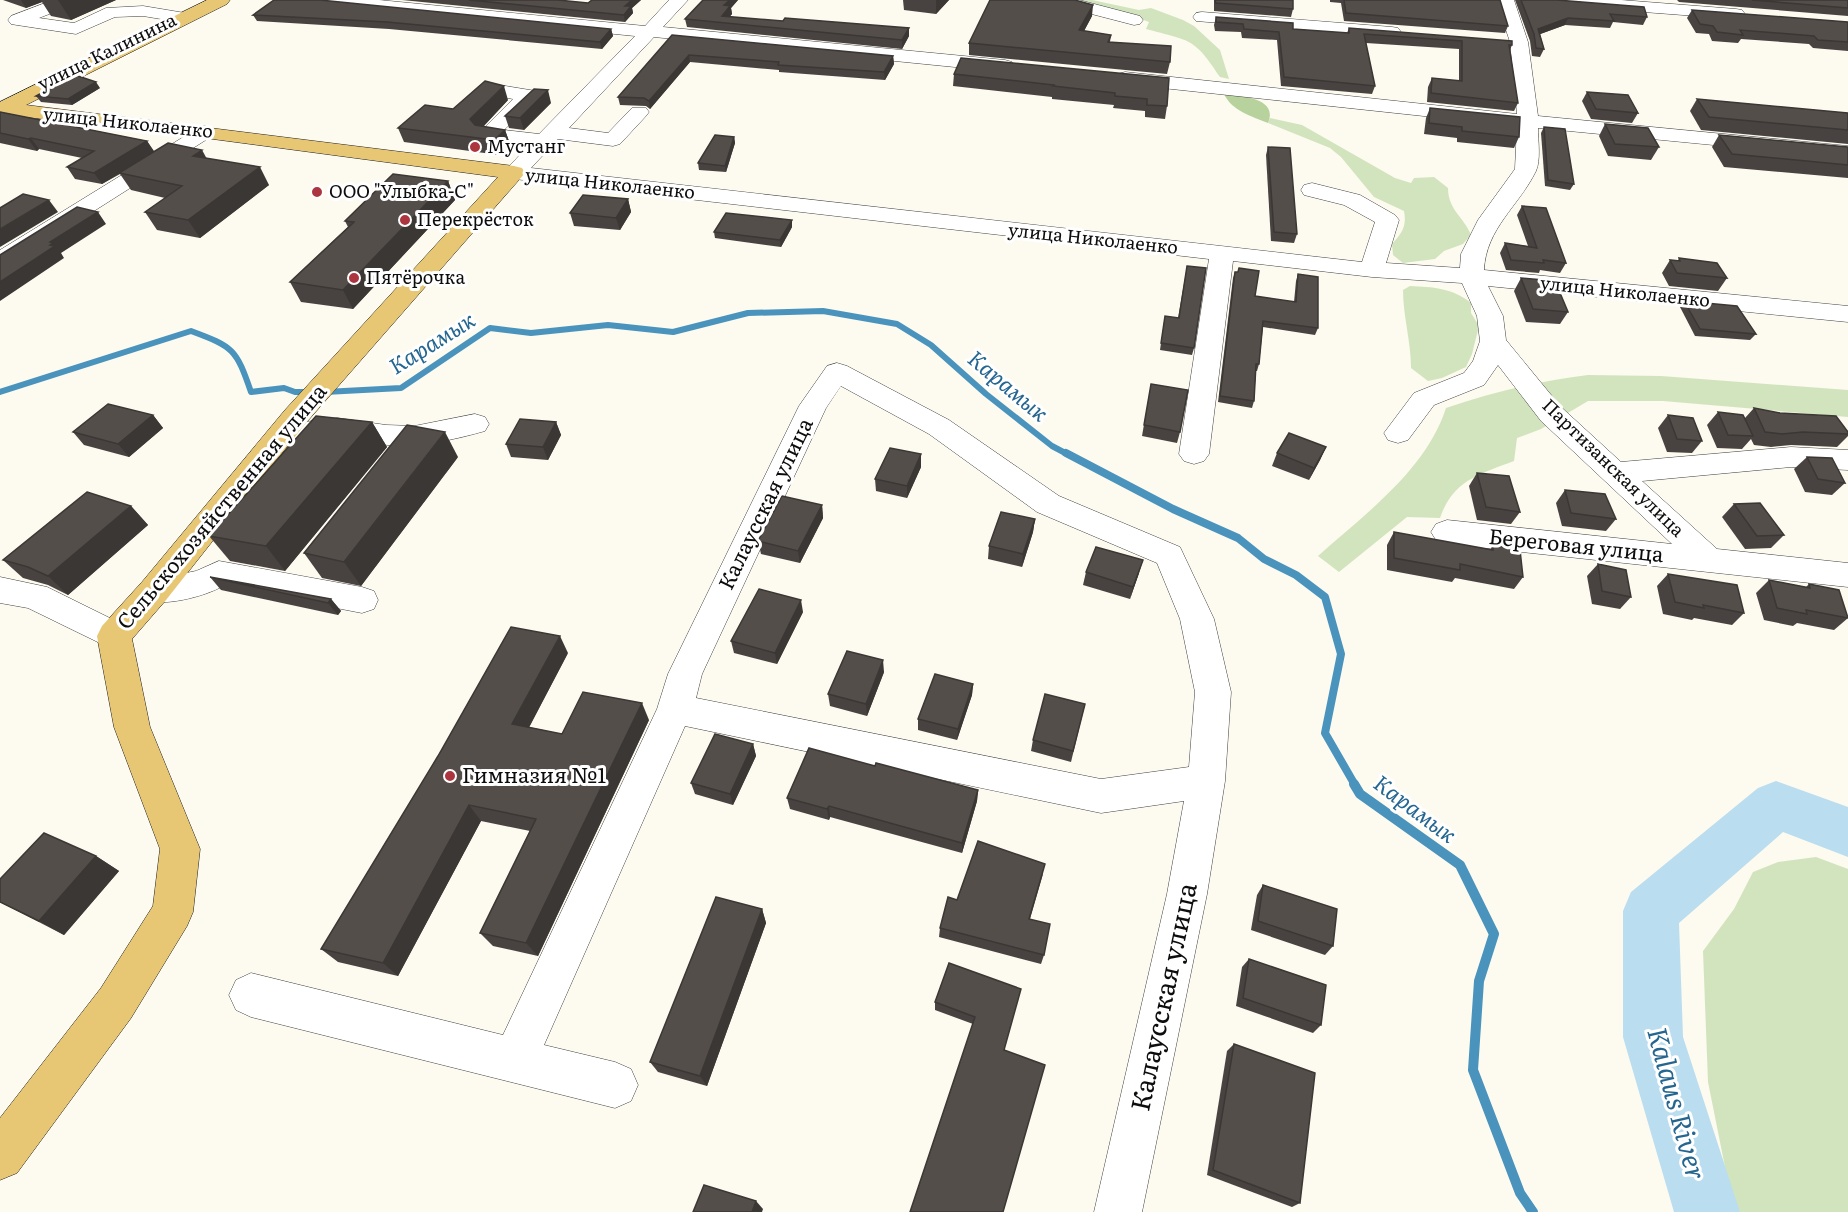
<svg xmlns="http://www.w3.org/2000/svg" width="1848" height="1212" viewBox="0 0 1848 1212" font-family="Literata,serif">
<rect width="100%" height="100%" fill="#fdfaef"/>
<!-- green -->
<g fill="#d2e4bd">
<path d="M1067,0h25l47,10 12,-2 32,12 11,6 26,24 9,29 -9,-2c-26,-40 -30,-36 -74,-48l3,-7 -11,-4z"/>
<path d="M1270,118l32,7 93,53 16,5 3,-5 20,-1 14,11c0,22 16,29 23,47l-8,9 -19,7 -9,8 -32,4 -10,-8 -1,-11c10,-11 15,-18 12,-33l-30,-14 -33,-40 -11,-9 -62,-25z"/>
<path d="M1410,286c22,1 43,2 61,17v10l8,13 -7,28 -6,13 -24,11 -14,3 -17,-13c0,-26 -8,-52 -8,-78z"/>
<path d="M1588,375l73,1 187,14v27l-185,-16h-75l-47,28 -24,9 -3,23c-34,13 -61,19 -74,57l-33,-1 -68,55 -21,-16c47,-42 108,-86 128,-148 47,-16 93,-27 142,-33z"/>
<polygon points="1816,857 1848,869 1848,1212 1738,1212 1728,1182 1708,1082 1703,951 1734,909 1753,872 1778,862"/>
</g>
<!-- forest -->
<path fill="#b8d29e" d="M1224,94c15,2 55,3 44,29 -17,-7 -36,-12 -44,-29z"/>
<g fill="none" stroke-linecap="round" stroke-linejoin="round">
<!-- stream-far2 -->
<g stroke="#4993bd" stroke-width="6">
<path d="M0,392l191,-61c43,16 45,18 60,61l33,-4 11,4h15"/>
<polyline points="325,392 401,388 490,328 531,333 608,325 673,332 748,313 823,311 897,324 931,345 986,394 1052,446 1069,455"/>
</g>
<!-- stream-far1 -->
<polyline stroke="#4993bd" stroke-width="8" points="1066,453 1173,509 1238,538 1264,559 1296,575 1325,597 1341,654 1325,733 1355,785"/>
<!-- stream -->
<polyline stroke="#4993bd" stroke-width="10" points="1354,784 1360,794 1460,865 1494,934 1479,981 1473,1070 1520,1193 1533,1212"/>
<!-- river -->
<polygon fill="#baddef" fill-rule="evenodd" points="1776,781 1848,807 1848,857 1783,832 1679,923 1683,1037 1740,1212 1674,1212 1623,1037 1623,911 1631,892 1758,788"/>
<!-- minor casing -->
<g stroke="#404040" stroke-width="1">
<g id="minor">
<polygon points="53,0 78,0 75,4 39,18 74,23 106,8 143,6 185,13 188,17 185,21 179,22 143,16 115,17 76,34 17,25 11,24 8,20 11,16"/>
<path d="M316,0h63l266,26 24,-26h19l-25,27 342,33 7,2 3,4 -3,4 -7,2 -351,-35 -85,91 39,5 24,-25h14l3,4 -3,4 -26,28 -7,2 -55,-7 -27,29 831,94 13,-40 -31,-17 -40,-10 -3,-5 3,-5 8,-2 48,12 35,20 4,5 -13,43 74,5 1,-14 17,-34 37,-51 2,-43 -392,-42 -7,-2 -3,-4 3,-4 7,-2 392,42 -7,-72 -14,-42h18l14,42 10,74 310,30v12l-310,-30c0,12 3,32 -2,43 -17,35 -50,57 -52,99l364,36v16l-360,-36 15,30 3,24 55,67 60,55 170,-15 57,3v20l-57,-3 -149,14 75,68 131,14v24l-401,-43 -11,-4 -5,-8 5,-8 11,-4 225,24 -131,-123 -43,-56 -14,20 -50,20 -26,35 -10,3 -10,-3 -4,-7 30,-40 50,-20 9,-12 7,-20 -3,-25 -15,-33 -90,-6 -139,-16 -24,193 -5,7 -10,3 -10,-3 -5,-7 30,-195 -703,-81 -3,-5 26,-28 -48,-7 -3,-4 35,-35 -21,-4 -3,-4 3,-4 7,-2 37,6 3,4 -3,4 -32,31 35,4 96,-98 -310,-31 -6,-1z"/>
<polygon points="1050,0 1079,0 1140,16 1143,20 1140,24 1134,25 1053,4"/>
<polygon points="1542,0 1621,0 1736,9 1742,10 1745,14 1742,18 1736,19 1551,5 1545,4"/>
<polygon points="1202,12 1392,27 1398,28 1401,32 1398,36 1392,37 1196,21 1193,17 1196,13"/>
<polygon points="205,126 212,128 215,132 212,136 9,265 0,267 0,250 198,128"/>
<path d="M837,363l10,3 102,54 110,76 121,51 34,72 17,73 -6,89 -18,113 -65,318h-48l73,-318 17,-93 -83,12 -416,-87 -141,319 71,17 16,7 7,16 -7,16 -16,7 -364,-91 -15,-7 -7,-15 7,-15 15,-7 252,62 154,-326 11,-35 131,-268 28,-40zM841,386l88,48 108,78 120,51 23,56 15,73 -6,75 -88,12 -405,-81 6,-24 124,-266z"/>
<path d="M475,414l10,3 4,7 -4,7c-32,9 -64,16 -97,14 -17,-1 -34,-7 -51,-7 -22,-1 -44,8 -65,2l-4,-7 4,-7 65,-8 49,7 28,1z"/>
<path d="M219,561l143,26 12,4 4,9 -4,9 -12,4 -139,-27c-19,11 -60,21 -81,14l-4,-9 4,-9 54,-11z"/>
<polygon points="0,577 47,587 126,626 131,636 126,646 114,650 28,608 0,603"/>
</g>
</g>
<!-- major casing -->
<g stroke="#1e1e1e" stroke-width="1">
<polygon id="major" points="207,0 230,0 227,4 26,105 514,166 522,168 525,173 305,424 166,600 132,639 150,727 200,849 193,912 187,926 131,1018 17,1173 0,1180 0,1118 101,988 153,906 160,849 114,727 97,636 102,626 142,582 285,410 498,177 205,138 0,114 0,102"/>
</g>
<!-- minor -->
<use href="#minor" fill="#fff" fill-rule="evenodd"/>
<!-- major -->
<use href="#major" fill="#e8c774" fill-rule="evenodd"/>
</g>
<!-- wall -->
<g fill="#484340">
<polygon points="3,0 116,0 71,20 51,16 42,2 26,8"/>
<polygon points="402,0 558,0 588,3 592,0 641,0 632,8 633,13 625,22"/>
<polygon points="703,0 738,0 731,8 732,14 729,17 909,36 902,49 687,27 685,19"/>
<polygon points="903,0 949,0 936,14 904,10"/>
<polygon points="1214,0 1293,0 1293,9 1291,17 1214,11"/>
<polygon points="1330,0 1500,0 1508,26 1505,33 1344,21 1341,3 1330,2"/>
<polygon points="1515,0 1557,0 1647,17 1643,25 1613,22 1610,28 1565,25 1540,34 1544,49 1540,57 1532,56 1530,41"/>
<polygon points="1677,0 1848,0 1848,16 1679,2"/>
<polygon points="1029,1 1092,16 1084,31 1111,35 1110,42 1170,62 1167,74 969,55 969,43"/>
<polygon points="1692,10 1848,22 1848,51 1813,48 1809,44 1741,39 1738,43 1712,41 1709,34 1696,33 1687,18"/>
<polygon points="253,15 611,29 613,36 602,49 389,29 257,21"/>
<polygon points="1216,17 1293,29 1347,33 1349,28 1512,45 1510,50 1518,103 1514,111 1427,102 1428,87 1432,78 1459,81 1459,49 1366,43 1375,86 1372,94 1281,86 1277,40 1242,38 1241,32 1215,31 1214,25"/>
<polygon points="672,35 893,56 894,64 885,80 779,72 779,70 690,62 650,109 646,106 620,105 618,97"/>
<polygon points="954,74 1169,78 1167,106 1165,119 1145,117 1145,111 1113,108 1114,105 1052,99 1052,97 953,86"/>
<polygon points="100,88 72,105 41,102 36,96"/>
<polygon points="1587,92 1638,113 1632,123 1591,119 1582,101"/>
<polygon points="1697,99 1848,113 1848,144 1701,130 1690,111"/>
<polygon points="508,100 483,127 505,130 510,144 499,155 404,142 398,128 453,109"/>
<polygon points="551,103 524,130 509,128 505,116"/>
<polygon points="1430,108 1519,137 1514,148 1457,142 1457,138 1424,134 1426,118"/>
<polygon points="0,112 147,141 154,151 207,158 269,185 200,238 157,230 145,212 165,198 131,190 120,174 102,184 75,179 67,167 82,158 39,149 37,151 0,143"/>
<polygon points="1605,124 1659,147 1651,160 1608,156 1599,136"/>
<polygon points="1544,127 1574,184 1570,190 1545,186 1541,133"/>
<polygon points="1719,135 1848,147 1848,178 1724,167 1712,147"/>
<polygon points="734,137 735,143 726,172 699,170 698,163"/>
<polygon points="1268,147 1297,234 1294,243 1271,241 1266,155"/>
<polygon points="448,181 455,200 353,309 301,302 290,282 348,227 345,221"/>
<polygon points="628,199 631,212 620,230 574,226 570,213"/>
<polygon points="1522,206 1566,263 1560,273 1540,270 1539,273 1506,270 1500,253 1505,243 1528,246 1517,215"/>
<polygon points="792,227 781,247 715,238 714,232"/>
<polygon points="1679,258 1727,278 1718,291 1669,286 1662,273 1670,260 1678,261"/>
<polygon points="1187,266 1194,348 1192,355 1160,350 1164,322 1178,318"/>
<polygon points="1235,272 1255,296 1294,302 1296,281 1298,274 1318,328 1315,335 1263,327 1259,364 1257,371 1256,371 1254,401 1252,408 1218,402 1233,278"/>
<polygon points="1521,278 1568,312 1560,324 1526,322 1514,291"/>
<polygon points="1684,301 1756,334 1750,340 1695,336 1680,307"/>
<polygon points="1151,384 1180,432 1177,443 1142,436"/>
<polygon points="1754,408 1848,432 1848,436 1837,447 1791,445 1771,447 1754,445 1751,439 1742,449 1717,448 1707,425 1718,412 1745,418"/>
<polygon points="153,415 163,428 129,457 84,445 73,432"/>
<polygon points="1668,415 1702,441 1692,453 1667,452 1658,428"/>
<polygon points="372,422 387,447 285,571 230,561 209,536"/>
<polygon points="556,422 561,435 548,460 511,457 506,444"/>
<polygon points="1326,447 1320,460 1309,480 1272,466 1277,453"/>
<polygon points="458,457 361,586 322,578 304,553"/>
<polygon points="1807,457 1845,483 1832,495 1805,492 1794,469"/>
<polygon points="921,467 907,498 876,491 875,479"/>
<polygon points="1477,473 1520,512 1511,524 1477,520 1469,486"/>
<polygon points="1565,490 1616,519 1606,531 1562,526 1556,503"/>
<polygon points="1734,504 1784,535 1771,548 1745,549 1722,517"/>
<polygon points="822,505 823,518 800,563 761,554 758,541"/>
<polygon points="131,506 148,525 68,595 48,585 23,578 3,560"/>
<polygon points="1035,519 1033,532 1022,567 988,559 989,546"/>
<polygon points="1394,532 1490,550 1493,545 1523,577 1514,589 1455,578 1452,582 1387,570 1387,545"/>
<polygon points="1598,564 1631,597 1620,609 1592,604 1587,576"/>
<polygon points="1086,572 1139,573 1130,599 1083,585"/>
<polygon points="1668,574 1744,613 1732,625 1694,618 1692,620 1663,614 1657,586"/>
<polygon points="210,577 331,599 341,611 338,615 221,590"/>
<polygon points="1769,580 1806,587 1809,584 1848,618 1834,630 1797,623 1793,626 1764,620 1756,593"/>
<polygon points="803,612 777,664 734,653 731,641"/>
<polygon points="568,653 529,727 562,734 649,720 538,956 493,946 480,933 530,831 481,821 398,976 338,962 321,949"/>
<polygon points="884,672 867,716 830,706 828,694"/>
<polygon points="973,684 972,695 957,740 918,730 918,719"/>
<polygon points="1085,704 1071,762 1031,751 1033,740"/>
<polygon points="753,744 756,756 733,805 695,794 691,783"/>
<polygon points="875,766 978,790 977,801 962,853 830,817 829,820 790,809 787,798"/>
<polygon points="96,856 119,871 64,935 0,902"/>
<polygon points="1043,874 1030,919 1044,955 1041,964 939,937 940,928 957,900"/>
<polygon points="1263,885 1333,946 1325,955 1251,930 1257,895"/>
<polygon points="762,909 766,923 707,1086 658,1072 650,1062"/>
<polygon points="1249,959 1321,1025 1313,1033 1236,1006 1242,967"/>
<polygon points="949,963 1004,1050 973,1024 935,1010 935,1002"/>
<polygon points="1234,1044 1300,1203 1292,1207 1207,1175 1227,1051"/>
</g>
<!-- shaded-wall -->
<g fill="#3b3734">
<polygon points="21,0 40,0 42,2 26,8"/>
<polygon points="58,0 116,0 71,20"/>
<polygon points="632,0 641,0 632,8 633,13 625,22 624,15 625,6"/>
<polygon points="730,0 738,0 731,8 732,14 724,23 722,16 724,5"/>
<polygon points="936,0 949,0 936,14"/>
<polygon points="1093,5 1092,16 1078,42 1079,30"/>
<polygon points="1568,18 1565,25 1535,36 1538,29"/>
<polygon points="909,28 909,36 902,49 902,40"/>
<polygon points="611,29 613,36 602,49 600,42"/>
<polygon points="689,55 690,62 650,109 649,101"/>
<polygon points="893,56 894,64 885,80 884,72"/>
<polygon points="96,82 100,88 72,105 68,99"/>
<polygon points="504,86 508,100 476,134 470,119"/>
<polygon points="548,90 551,103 524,130 520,118"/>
<polygon points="505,130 510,144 499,155 494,140"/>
<polygon points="734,137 735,143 726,172 725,166"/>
<polygon points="31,138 39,149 37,151 28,139"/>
<polygon points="147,141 154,152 102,184 94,173"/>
<polygon points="202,150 212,168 193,156"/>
<polygon points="260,167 269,185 200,238 188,220"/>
<polygon points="448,181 455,200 353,309 343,290"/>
<polygon points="628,199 631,212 620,230 616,218"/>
<polygon points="49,200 58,212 0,247 0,229"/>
<polygon points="98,212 106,224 61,253 64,258 0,301 0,282 50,245 50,242"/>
<polygon points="792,220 792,227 781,247 780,240"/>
<polygon points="153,415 163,428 129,457 118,444"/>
<polygon points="372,422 387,447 285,571 266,546"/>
<polygon points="556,422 561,435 548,460 543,447"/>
<polygon points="445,432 458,457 361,586 344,562"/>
<polygon points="1326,447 1320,460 1309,480 1314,468"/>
<polygon points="921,454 921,467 907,498 907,486"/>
<polygon points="822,505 823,518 800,563 798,551"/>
<polygon points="131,506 148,525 68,595 48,576"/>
<polygon points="1035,519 1033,532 1022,567 1023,554"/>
<polygon points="1143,560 1139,573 1130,599 1133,587"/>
<polygon points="331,599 341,611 338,615 328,603"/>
<polygon points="801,600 803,612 777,664 775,653"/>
<polygon points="560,636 568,653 522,741 512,724"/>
<polygon points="883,660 884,672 867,716 866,704"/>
<polygon points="973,684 972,695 957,740 958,729"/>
<polygon points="642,703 649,720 538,956 526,943"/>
<polygon points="753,744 756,756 733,805 730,794"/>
<polygon points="978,790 977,801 962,853 962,843"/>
<polygon points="469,805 481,821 398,976 383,963"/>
<polygon points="829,806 830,817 829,820 827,809"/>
<polygon points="96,856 119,871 64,935 39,921"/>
<polygon points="762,909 766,923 707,1086 700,1076"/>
<polygon points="756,1201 763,1209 762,1212 752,1212"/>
</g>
<!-- building -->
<g fill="#544e4b" stroke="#3b3734" stroke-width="1.5">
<polygon points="274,0 320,0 611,29 600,42 387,22 253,15"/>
<polygon points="469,0 558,0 588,3 592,0 632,0 625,6 631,6 624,15"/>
<polygon points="703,0 730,0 724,5 730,6 722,16 783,21 785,18 909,28 902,40 685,19"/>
<polygon points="990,0 1075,0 1093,5 1079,30 1111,35 1108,42 1171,46 1170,62 969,43"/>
<polygon points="1215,0 1293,0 1293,9 1216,3"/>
<polygon points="1344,0 1500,0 1508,26 1346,13"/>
<polygon points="1521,0 1557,0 1644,7 1647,17 1610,14 1614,21 1568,18 1538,29 1544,49 1536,48 1534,34"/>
<polygon points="1752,0 1848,0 1848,8"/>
<polygon points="1692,10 1848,22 1848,42 1818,40 1814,36 1740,30 1743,35 1717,32 1713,26 1700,24"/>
<polygon points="1216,17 1293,23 1293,29 1349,33 1349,28 1512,41 1512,45 1509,45 1518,103 1431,93 1432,78 1462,81 1462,41 1364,34 1375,86 1284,77 1279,32 1244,29 1243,24 1216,22"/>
<polygon points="672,35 893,56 884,72 778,65 779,62 689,55 649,101 644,98 618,97"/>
<polygon points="961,58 1169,78 1167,106 1147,105 1147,99 1115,96 1115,93 1053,86 1054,85 954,74"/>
<polygon points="75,75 96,82 68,99 36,96"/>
<polygon points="485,81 504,86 470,119 475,125 505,130 494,140 398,128 425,105 453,109"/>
<polygon points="534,89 548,90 520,118 505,116"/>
<polygon points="1587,92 1628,95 1638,113 1596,109"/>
<polygon points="1697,99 1848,113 1848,130 1709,117"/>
<polygon points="1430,108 1520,117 1519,137 1462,131 1462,127 1429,123"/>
<polygon points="0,112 147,141 94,173 67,167 94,151 31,138 28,139 0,133"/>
<polygon points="1605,124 1648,128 1659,147 1615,144"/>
<polygon points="1544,127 1565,129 1574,184 1548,180"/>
<polygon points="715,135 734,137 725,166 698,163"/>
<polygon points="1719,135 1848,147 1848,165 1732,154"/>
<polygon points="168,143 202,150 193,156 260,167 188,220 145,212 182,186 119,173"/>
<polygon points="1268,147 1290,148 1297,234 1274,232"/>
<polygon points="393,174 448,181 343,290 290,282 354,222 345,221"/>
<polygon points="23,194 49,200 0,229 0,208"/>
<polygon points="583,195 628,199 616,218 570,213"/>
<polygon points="1522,206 1546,208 1566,263 1543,260 1544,263 1511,260 1505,243 1537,248"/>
<polygon points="77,207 98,212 50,242 53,243 50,245 55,246 0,282 0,255"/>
<polygon points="726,213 792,220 780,240 714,232"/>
<polygon points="1679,258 1717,263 1727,278 1677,273 1670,260 1680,261"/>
<polygon points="1187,266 1206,268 1194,348 1161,343 1165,316 1179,318"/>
<polygon points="1239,268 1259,271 1255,296 1296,302 1298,274 1318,277 1318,328 1263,321 1259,364 1256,364 1254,401 1220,396 1235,272 1238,272"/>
<polygon points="1521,278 1555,281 1568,312 1533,309"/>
<polygon points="1684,301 1737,306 1756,334 1700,329"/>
<polygon points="1151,384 1188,390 1180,432 1144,425"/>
<polygon points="108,404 153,415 118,444 73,432"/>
<polygon points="1754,408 1780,413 1836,416 1848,432 1848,434 1803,432 1782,434 1765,432"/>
<polygon points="1718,412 1743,415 1753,436 1728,435"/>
<polygon points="1668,415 1693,418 1702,441 1677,439"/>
<polygon points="316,416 372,422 266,546 209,536"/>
<polygon points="520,419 556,422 543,447 506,444"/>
<polygon points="407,425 445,432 344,562 304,553"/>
<polygon points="1289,433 1326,447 1314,468 1277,453"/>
<polygon points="890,448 921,454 907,486 875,479"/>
<polygon points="1807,457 1832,458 1845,483 1818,479"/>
<polygon points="1477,473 1509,476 1520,512 1486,507"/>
<polygon points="1565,490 1605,494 1616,519 1571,513"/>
<polygon points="87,492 131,506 48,576 28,567 3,560"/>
<polygon points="782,496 822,505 798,551 758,541"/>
<polygon points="1760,503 1784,535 1757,536 1734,504"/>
<polygon points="1001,512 1035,519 1023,554 989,546"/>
<polygon points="1394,532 1493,550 1493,545 1520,550 1523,577 1460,564 1460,570 1394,558"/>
<polygon points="1096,547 1143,560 1133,587 1086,572"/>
<polygon points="1598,564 1626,570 1631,597 1602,591"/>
<polygon points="1668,574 1737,585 1744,613 1703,605 1704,608 1675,602"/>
<polygon points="210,577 331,599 328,603"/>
<polygon points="1769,580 1810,588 1809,584 1839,590 1848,618 1806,610 1807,614 1777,608"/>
<polygon points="759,589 801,600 775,653 731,641"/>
<polygon points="511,627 560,636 512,724 562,734 583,692 642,703 526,943 480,933 536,819 469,805 383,963 321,949 438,756"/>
<polygon points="847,651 883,660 866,704 828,694"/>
<polygon points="935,674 973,684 958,729 918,719"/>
<polygon points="1045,694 1085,704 1073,751 1033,740"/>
<polygon points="715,734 753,744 730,794 691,783"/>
<polygon points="809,748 875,766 876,763 978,790 962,843 829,806 827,809 787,798"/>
<polygon points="44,833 96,856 39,921 0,902 0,879"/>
<polygon points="978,841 1045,864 1029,919 1050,924 1044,955 940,928 948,897 957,900"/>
<polygon points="1263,885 1337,909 1333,946 1258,921"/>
<polygon points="716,897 762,909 700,1076 650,1062"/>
<polygon points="1249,959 1326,985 1321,1025 1243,998"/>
<polygon points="949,963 1021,989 1004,1050 1045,1065 1003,1212 910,1212 975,1017 935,1002"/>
<polygon points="1234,1044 1315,1073 1300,1203 1213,1170"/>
<polygon points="704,1185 756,1201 752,1212 693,1212"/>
</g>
<!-- markers -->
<g fill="#ac3640" stroke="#fff" stroke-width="2">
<circle cx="475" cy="147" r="6"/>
<circle cx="317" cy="192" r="6"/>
<circle cx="405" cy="220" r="6"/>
<circle cx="354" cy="278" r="6"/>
<circle cx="450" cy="776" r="6"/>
</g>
<g text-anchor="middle" stroke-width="6" stroke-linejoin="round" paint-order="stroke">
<!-- far-street labels -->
<g font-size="18" fill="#0d0d0d" stroke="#fff">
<text transform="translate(107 52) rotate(-26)" y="6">улица Калинина</text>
<text transform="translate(128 123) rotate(6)" y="6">улица Николаенко</text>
<text transform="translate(610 184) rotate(6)" y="6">улица Николаенко</text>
<text transform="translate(1093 239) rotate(6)" y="6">улица Николаенко</text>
<text transform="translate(1625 292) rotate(6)" y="6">улица Николаенко</text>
<text transform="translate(1613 468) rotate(44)" y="6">Партизанская улица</text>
</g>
<!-- far-poi labels -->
<g font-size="18" fill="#0d0d0d" stroke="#fff" text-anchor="start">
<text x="487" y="153">Мустанг</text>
<text x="329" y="198">ООО "Улыбка-С"</text>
<text x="417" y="226">Перекрёсток</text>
<text x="366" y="284">Пятёрочка</text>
</g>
<!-- street labels -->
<g font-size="21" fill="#0d0d0d" stroke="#fff">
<text transform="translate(766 504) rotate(-64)" y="7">Калаусская улица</text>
<text transform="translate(222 507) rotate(-50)" y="7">Сельскохозяйственная улица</text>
<text transform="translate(1576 546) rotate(6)" y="7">Береговая улица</text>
</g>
<!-- poi labels -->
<g font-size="21" fill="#0d0d0d" stroke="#fff" text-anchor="start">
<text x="462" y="783">Гимназия №1</text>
</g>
<!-- water labels -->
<g font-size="22" font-style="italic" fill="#256690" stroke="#fff">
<text transform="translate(432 343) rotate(-32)" y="8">Карамык</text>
<text transform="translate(1008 386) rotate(40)" y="8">Карамык</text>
<text transform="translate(1415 809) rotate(37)" y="8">Карамык</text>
</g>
<!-- near-street labels -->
<g font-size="26" fill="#0d0d0d" stroke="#fff">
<text transform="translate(1164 997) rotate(-78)" y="9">Калаусская улица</text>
</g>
<!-- near-water labels -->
<g font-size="27" font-style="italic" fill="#256690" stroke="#fff">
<text transform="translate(1676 1104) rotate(75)" y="9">Kalaus River</text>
</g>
</g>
</svg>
